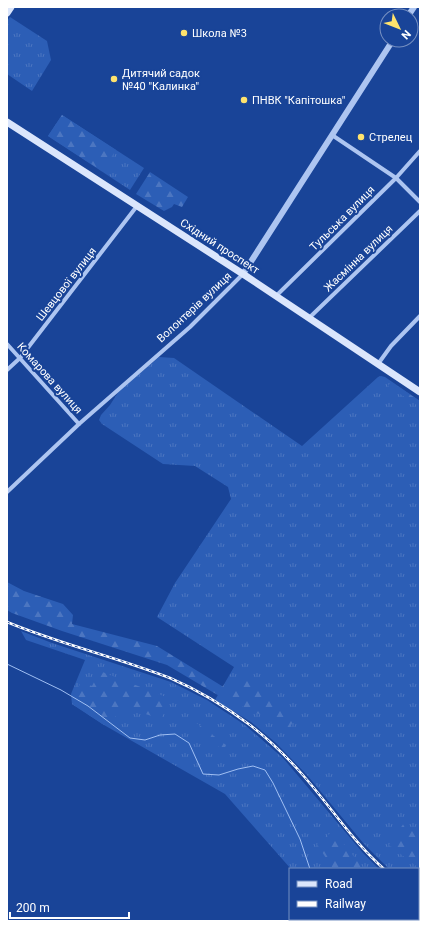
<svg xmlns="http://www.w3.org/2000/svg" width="427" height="928" viewBox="0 0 427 928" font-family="Roboto,sans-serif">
<defs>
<pattern id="grass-tufts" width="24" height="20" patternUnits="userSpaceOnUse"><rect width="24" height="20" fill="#2c5eb6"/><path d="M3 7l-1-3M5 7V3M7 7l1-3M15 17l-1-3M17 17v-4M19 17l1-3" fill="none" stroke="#4c76c1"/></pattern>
<pattern id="forest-firs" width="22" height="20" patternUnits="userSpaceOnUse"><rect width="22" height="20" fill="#2c5eb6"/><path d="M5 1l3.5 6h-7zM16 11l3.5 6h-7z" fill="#4c76c1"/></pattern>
</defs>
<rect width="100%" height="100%" fill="#194498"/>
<!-- grass -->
<g fill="url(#grass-tufts)">
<polygon points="10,17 47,41 51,60 32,91 7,74 7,21"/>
<polygon points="62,115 144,168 130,190 48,136"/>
<polygon points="159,357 174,358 302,446 378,377 381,376 385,377 420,401 420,895 418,894 418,869 389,869 364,844 307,775 276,743 251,722 215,700 234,667 157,617 175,583 231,499 228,487 195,466 163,464 102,424 99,420 101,415 110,405 119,391"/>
<polygon points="21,631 52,643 171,682 207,700 245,725 283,758 363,853 379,869 291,869 225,794 104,725 72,704 71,694 85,660 26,640"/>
<polygon points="418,900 420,902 420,921 293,921 294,919 418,919"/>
</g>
<!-- forest -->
<g fill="url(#forest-firs)">
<polygon points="62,115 116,150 102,171 48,136"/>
<polygon points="150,172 188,197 182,207 174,204 172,207 164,211 136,194"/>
<polygon points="391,382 420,401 420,407 388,386"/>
<polygon points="7,582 24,591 63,604 73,615 72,624 157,646 230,691 243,677 293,711 293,721 287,734 261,715 221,697 167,665 62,631 12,613 7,610"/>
<polygon points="100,671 171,699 161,719 127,708 104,725 72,704 81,681 92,686"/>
<polygon points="191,719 226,745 224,750 186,727"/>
<polygon points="404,823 420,834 420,869 389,845"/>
<polygon points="333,831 364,869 333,869 317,844"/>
</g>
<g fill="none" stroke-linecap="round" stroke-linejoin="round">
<!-- stream -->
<g stroke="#a0bff3" stroke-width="1">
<polyline points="7,664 61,690 88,706 130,738 145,740 160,735 175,734 189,743 203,774 219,775 238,769 253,766 265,770 273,783 300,839 310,869"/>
<polyline points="330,919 330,921"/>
</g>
<!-- minor -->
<g stroke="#adc5f1" stroke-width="4">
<polyline points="332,135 396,178 420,202"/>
<polyline points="276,296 396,178 420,151"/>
<polyline points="309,318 420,211"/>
<polyline points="7,344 79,424"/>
<polyline points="378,364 391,346 420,316"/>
<polyline points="7,370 20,358 137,206"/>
<polyline points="7,492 79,424 190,327 243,274"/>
</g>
<!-- tertiary -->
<g stroke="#adc5f1" stroke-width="6">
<polyline points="408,16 414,7"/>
<polyline points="243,274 393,40"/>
</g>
<!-- secondary -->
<g stroke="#dbe6fc" stroke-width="7">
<polyline points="7,13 11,7"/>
<polyline points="7,122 243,274 420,392"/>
</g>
<!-- rail casing -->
<g stroke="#fff" stroke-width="2.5">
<g id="rail">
<path d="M7,622c53,22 109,35 163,56 28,12 56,29 80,47 18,14 36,31 51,48 28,31 51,68 83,96"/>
<polyline points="418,897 420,899"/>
</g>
</g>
<!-- rail -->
<use href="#rail" stroke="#194498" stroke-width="1" stroke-dasharray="3" stroke-linecap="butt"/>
</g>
<!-- markers -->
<g fill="#ffe36d" stroke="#194498" stroke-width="1.5">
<circle cx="184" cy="33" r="4"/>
<circle cx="114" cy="79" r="4"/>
<circle cx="244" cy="100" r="4"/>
<circle cx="361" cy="137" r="4"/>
</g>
<g text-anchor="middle" stroke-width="4" stroke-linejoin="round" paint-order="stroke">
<!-- poi labels -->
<g font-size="11" fill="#fff" stroke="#194498" text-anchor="start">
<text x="192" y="37">Школа №3</text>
<text x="122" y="77">Дитячий садок<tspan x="122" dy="13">№40 "Калинка"</tspan></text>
<text x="252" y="104">ПНВК "Капітошка"</text>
<text x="369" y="141">Стрелец</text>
</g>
<!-- street labels -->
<g font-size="11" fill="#fff" stroke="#194498">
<text transform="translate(342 218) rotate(-45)" y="4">Тульська вулиця</text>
<text transform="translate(220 246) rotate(33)" y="4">Східний проспект</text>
<text transform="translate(358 258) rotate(-44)" y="4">Жасмінна вулиця</text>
<text transform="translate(66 284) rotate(-52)" y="4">Шевцової вулиця</text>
<text transform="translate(194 307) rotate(-43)" y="4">Волонтерів вулиця</text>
<text transform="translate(50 378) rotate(48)" y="4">Комарова вулиця</text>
</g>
</g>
<!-- border -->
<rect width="427" height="928" fill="none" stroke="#ffffff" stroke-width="16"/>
<!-- legend -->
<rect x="289" y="868" width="130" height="52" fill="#194498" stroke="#758fc1"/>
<rect x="297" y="881" width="20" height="6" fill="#dbe6fc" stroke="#758fc1"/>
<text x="325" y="888" font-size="12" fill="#ffffff">Road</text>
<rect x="297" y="901" width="20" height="6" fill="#ffffff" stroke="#758fc1"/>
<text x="325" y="908" font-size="12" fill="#ffffff">Railway</text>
<!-- north arrow -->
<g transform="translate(399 28) rotate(133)"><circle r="19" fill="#194498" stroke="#758fc1"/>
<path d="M0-3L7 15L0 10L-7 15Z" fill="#ffe36d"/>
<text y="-6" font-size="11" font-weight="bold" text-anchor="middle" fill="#ffffff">N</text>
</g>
<!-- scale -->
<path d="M10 912v6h119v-6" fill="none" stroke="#ffffff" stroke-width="2"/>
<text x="16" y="912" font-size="12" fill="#ffffff" stroke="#194498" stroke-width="3" paint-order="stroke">200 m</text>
</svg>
